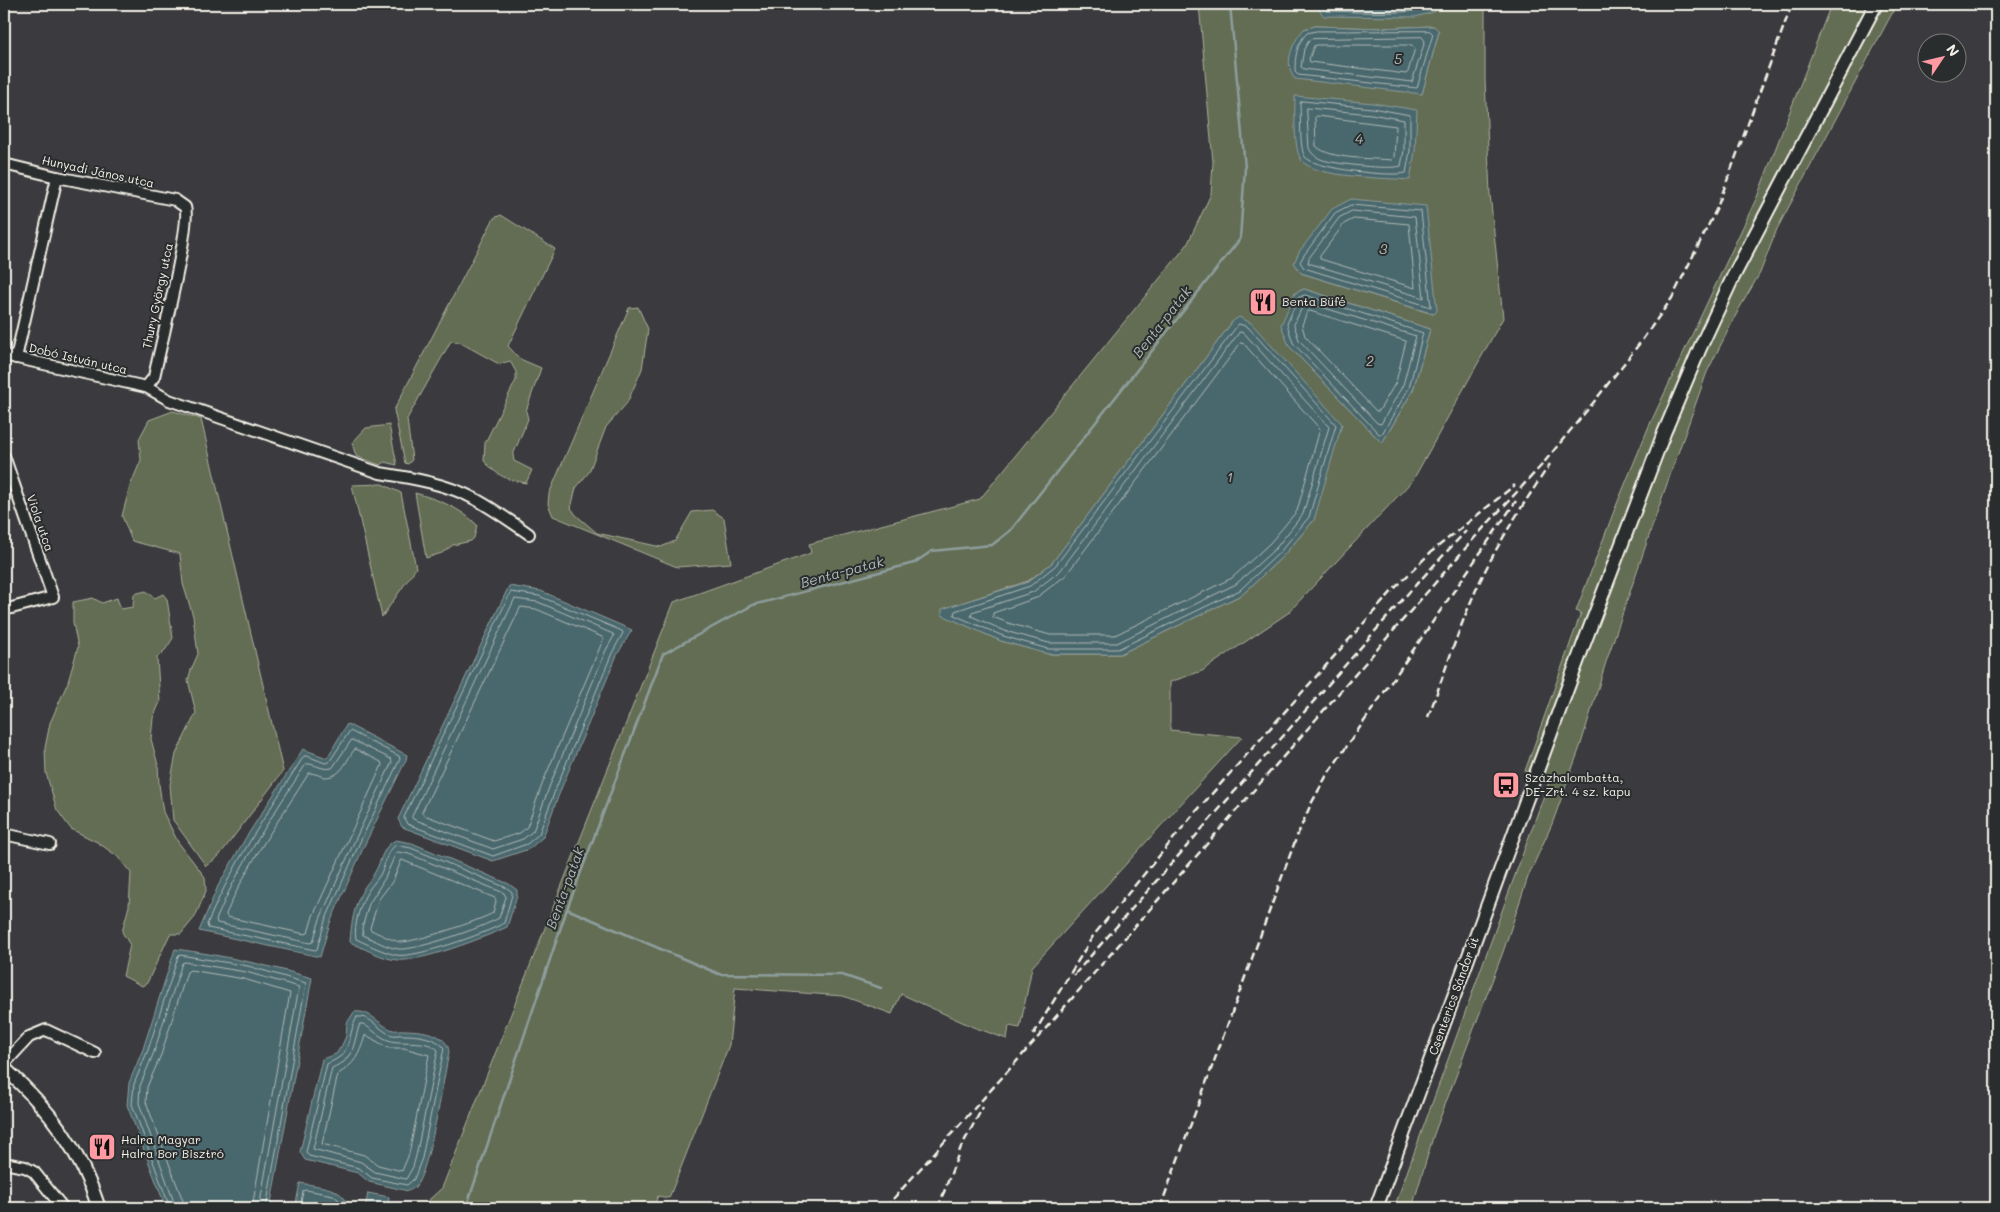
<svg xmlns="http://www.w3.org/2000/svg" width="2000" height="1212" viewBox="0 0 2000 1212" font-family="Mali,sans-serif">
<rect width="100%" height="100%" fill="#3b3a3e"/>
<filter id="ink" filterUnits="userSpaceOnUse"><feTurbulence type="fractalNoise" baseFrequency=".02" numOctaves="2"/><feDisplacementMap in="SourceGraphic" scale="10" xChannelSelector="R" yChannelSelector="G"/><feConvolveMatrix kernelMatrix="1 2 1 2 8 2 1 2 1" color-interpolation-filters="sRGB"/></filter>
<g filter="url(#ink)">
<!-- green -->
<g fill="#636d53" stroke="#acaf9e" fill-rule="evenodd">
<path d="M1199,4h117v2l169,-2v75l5,115 13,124 -90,162 -125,133 -86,58 -32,11v48l72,7 -210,230 -12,61 -11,-2 -2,13 -34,-12 -72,-33 -9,20 -49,-18 -108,-8 -6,57 -60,153 -11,-2 -5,12h-233l22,-20 232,-586 137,-49 -2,-9 171,-45 207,-254 24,-51 2,-32zM1315,26l66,2 52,-2 6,5 -17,63 -118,-65zM1301,273l136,38 -4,3zM1304,289l126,40 -17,61 -31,53 -93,-97 6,-53zM1233,321l81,199 -30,35 -41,39 -123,60h-72l-47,-13 -58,-26v-6l85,-28 24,-18z"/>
<polygon points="1835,4 1897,4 1777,229 1760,273 1739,309 1707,372 1663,495 1606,662 1580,747 1552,824 1528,877 1503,952 1434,1134 1412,1208 1394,1208 1550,779 1525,771 1581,613 1576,611 1614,511 1649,426 1757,197 1830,7"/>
<path d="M501,215l54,34 -47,97 12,13 21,9 -15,43 2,8 -15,36 1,6 18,9 -6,13c-21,-4 -27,-6 -42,-22l1,-18 31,-63v-8l-6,-11 -11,3 -40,-22 -8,-1 -44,78 5,41 -4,4 -3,-1 -11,-53 100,-192z"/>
<polygon points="638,307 648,329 642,369 627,403 606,427 589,472 576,488 571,508 576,515 597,533 661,547 675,541 692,512 712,510 724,518 731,563 677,567 553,516 548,504 549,494 629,308"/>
<polygon points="173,411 201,419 283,771 219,856 206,866 173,820 170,785 176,754 196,713 188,680 191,670 198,654 193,616 183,584 180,554 132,541 122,516 130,486 141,460 139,439 149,420"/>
<polygon points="389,425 397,465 384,462 380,465 356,456 352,443 366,428"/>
<polygon points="382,484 401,493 416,568 382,617 352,485"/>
<path d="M415,493c22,6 46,15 62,32l-3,13 -3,3 -18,4 -11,8 -16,5z"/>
<polygon points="146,591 155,598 163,594 167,599 173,638 166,649 157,658 160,702 153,718 151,739 158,765 159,784 163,812 178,842 205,877 206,891 195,917 181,934 170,934 147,983 142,986 123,976 130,945 122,932 129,906 131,873 117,856 97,842 71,829 57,810 46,773 45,748 50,723 68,682 78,647 73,623 73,602 93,598 102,603 117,598 121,609 133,607 134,594"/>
</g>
<!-- water -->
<g fill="#4a676d" stroke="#8e9e9e">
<polygon points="1316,4 1441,4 1441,5 1434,12 1415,17 1324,16 1316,6"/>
<path d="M1315,26l66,2 53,-2 5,5 -17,63 -127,-15c-12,-14 -3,-37 9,-50z"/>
<path d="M1295,96l78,7 44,7 -2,41 -5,29c-23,-2 -94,-2 -108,-19 -9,-11 -7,-50 -7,-65z"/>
<polygon points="1351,199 1426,206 1437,311 1434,314 1301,273 1294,263 1299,252 1332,209"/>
<polygon points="1304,289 1430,329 1413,390 1382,443 1289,346 1281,325 1295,293"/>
<polygon points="1239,317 1251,323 1342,424 1314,520 1284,555 1243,594 1120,654 1048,654 1001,641 942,615 942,609 1028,582 1052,563 1233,321"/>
<polygon points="509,586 541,591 632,630 617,655 561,789 543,837 529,849 493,861 402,827 398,819"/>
<polygon points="347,724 407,755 406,760 365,844 330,923 320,957 199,931 218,886 245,839 303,749 327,758"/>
<path d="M396,840l16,3 97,41 8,6v6l-10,31c-21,10 -88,36 -110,33 -14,-1 -34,-12 -47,-18 1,-17 4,-38 14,-54 3,-5 8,-10 11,-16 7,-12 7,-26 21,-32z"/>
<path d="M175,949c47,6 92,16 137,29l-42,230h-104l-39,-103 2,-22 14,-34z"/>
<path d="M354,1012c18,-2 24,13 39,18 3,1 8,-1 11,0 16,0 44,3 45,22 -5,25 -20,121 -34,135 -2,2 -5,3 -7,4l-39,-9 -11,-9 -53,-13 -5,-8 22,-93 14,-5 6,-9 4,-9 1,-13z"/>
<path d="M300,1183c15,3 36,3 45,16l-2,9h-48z"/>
<polygon points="368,1193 389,1197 388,1208 365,1208"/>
</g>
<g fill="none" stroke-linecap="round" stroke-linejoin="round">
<!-- shore -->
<g stroke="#b0bab7" stroke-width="1">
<path d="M1321,4l6,7c20,0 97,6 108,-7"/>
<polyline points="1329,4 1414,6 1422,4"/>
<path d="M1430,31l3,3 -16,54 -119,-13 -3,-3c0,-14 1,-28 12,-39l9,-2z"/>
<polygon points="1422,37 1425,41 1412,82 1304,69 1301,67 1304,49 1310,39"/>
<polygon points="1317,45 1412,45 1415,48 1408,72 1406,74 1310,62 1309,59 1314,46"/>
<path d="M1303,101l69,7 38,7v36l-4,22c-15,4 -91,-4 -101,-16 -6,-9 -4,-42 -5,-54z"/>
<path d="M1307,108l64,6 33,6v30l-3,16c-12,4 -65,-2 -78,-6 -6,-2 -12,-6 -14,-12z"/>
<path d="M1317,116l79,10 -2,32 -2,2c-20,-2 -62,0 -76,-14l-1,-28z"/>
<polygon points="1351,205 1421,211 1431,307 1304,268 1300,262 1304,255 1335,213"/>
<polygon points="1352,211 1415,217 1424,298 1308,263 1309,258 1339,218"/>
<polygon points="1354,219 1409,224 1415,288 1320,259 1320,256 1344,224"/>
<polygon points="1305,295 1423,333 1409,388 1382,434 1379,434 1293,343 1287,324 1298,298"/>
<polygon points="1305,302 1416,336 1403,385 1381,424 1377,423 1299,340 1294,325"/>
<polygon points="1310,311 1406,341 1396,382 1379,411 1376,411 1305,336 1302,325 1307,312"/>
<polygon points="1239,324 1248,327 1336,425 1309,517 1280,552 1240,590 1118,649 1048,649 1003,636 954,615 955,611 1030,586 1055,566"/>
<polygon points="1240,332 1244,333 1329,427 1303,514 1276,548 1236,584 1117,643 1049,643 1005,631 971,616 972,612 1033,592 1060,571"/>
<polygon points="1241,343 1244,344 1320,429 1297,511 1270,543 1232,578 1115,635 1050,635 1008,623 993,617 993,613 1036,598 1065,576"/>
<polygon points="511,592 539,596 622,631 623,633 612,653 556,788 539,834 527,844 493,856 407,824 404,818"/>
<polygon points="515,599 538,602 613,634 614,636 606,650 550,785 533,831 523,839 493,849 413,819 412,817"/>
<polygon points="521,607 536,609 602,637 603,640 543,782 527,827 520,833 494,841 424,815 422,813"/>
<path d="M350,731l49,25 1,3 -40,83 -35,79 -8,28 -2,1 -107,-22 -1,-4c26,-61 61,-112 97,-168h3l18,7 4,-1z"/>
<path d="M352,740l39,19 1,3 -37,78 -35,79 -7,23 -3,1 -93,-20 -1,-3c23,-56 57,-105 90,-156 9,-1 16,7 26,4z"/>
<path d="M355,749l26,13 1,3 -69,151 -5,17 -3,1 -78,-17 -1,-3c21,-50 54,-95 83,-141 6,0 11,3 16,4 18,0 21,-18 30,-28z"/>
<path d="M396,845l15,3 96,40 5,4v3l-8,28c-17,10 -90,36 -108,32 -13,-3 -27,-10 -40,-16 -3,-13 5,-37 12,-48 4,-6 8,-10 12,-16 5,-9 6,-24 16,-30z"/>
<path d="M398,852l11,2 95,39 2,4 -7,21c-15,9 -84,33 -100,31 -11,-1 -25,-9 -36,-14l-1,-7 7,-24 16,-26 10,-23z"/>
<path d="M402,860l93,38 1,3 -3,12c-12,7 -80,30 -93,29 -9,-2 -20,-8 -29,-12l-1,-2 9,-29 13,-17z"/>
<path d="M357,1017c14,-2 22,14 35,18 4,1 8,-1 12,0 12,0 33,2 40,13l-22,110 -8,21 -7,6 -35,-7 -13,-10 -50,-12 -3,-4 21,-88c3,-2 7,-3 11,-6 13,-7 11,-28 19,-41z"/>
<path d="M360,1024h3c9,5 17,14 28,17 13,3 36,-2 47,9l-22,106 -3,11 -7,12 -31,-7 -14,-10 -48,-13 19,-81 12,-6 8,-11z"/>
<path d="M365,1036h3l20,12h16l25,7 -20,99 -7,17 -24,-6 -14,-10 -42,-11 16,-70c17,-10 21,-19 27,-38z"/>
<polyline points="170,1208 132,1104 134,1084 148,1050 178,957 180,955 248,966 306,983 266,1208"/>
<polyline points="176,1208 139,1103 140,1086 154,1052 182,963 185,962 246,972 299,987 259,1208"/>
<polyline points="184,1208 183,1201 146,1102 147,1087 161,1055 187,972 190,970 244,979 290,993 252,1208"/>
<polyline points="300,1208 303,1191 306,1190 333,1195 339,1200 338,1208"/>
</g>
<!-- stream -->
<g stroke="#8e9e9e" stroke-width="2.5">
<polyline points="567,909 719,974 842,975 881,988"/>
<polyline points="466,1208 567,909 663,654 753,605 914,563 932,551 992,545 1011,530 1240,239 1245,168 1230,4"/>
</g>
<!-- minor casing -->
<g stroke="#f4f1e8" stroke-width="14">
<g id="minor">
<path d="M4,164l53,13 118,23 10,7c7,15 -26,145 -31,170l-8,10"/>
<path d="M4,355l142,32 23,13 211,73c32,5 68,11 97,27 18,10 35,22 52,34"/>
<polyline points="16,358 57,177"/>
<polyline points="4,456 53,597 4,610"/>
<polyline points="4,834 50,844"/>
<polyline points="4,1064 29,1037 46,1030 95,1053"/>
<polyline points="4,1163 25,1167 34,1172 63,1208"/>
</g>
</g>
<!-- tertiary casing -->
<g stroke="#f4f1e8" stroke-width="16">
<g id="tertiary">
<path d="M4,1068c46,41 76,82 95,140"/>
<polyline points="1376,1208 1583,646 1664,433 1700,348 1733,277 1876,4"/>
</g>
</g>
<!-- minor -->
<use href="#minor" stroke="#2a2d2e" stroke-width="10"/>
<!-- tertiary -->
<use href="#tertiary" stroke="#2a2d2e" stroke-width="12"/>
<!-- rail -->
<g stroke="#f4f1e8" stroke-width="2.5" stroke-dasharray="8 4" stroke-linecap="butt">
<path d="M1428,717c19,-50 35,-104 60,-152 18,-35 40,-68 62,-101"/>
<polyline points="1074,975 1411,590 1466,531"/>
<polyline points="1033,1035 1093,936 1193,815 1394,589 1431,552 1515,485"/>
<polyline points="885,1208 1033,1043 1477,535 1541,466 1593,403 1640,343 1672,298 1717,208 1792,4"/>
<polyline points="938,1208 961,1147 983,1107"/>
<polyline points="1160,1208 1297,836 1311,804 1327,775 1516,501"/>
</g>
</g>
</g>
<!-- icons -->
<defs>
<g id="restaurant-square" transform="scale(1.4375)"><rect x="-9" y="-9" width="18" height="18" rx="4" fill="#ff9aa2" stroke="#2a2d2e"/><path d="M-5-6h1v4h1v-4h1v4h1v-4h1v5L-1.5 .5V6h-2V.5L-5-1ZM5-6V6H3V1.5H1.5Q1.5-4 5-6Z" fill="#111"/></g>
<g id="bus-square" transform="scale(1.4375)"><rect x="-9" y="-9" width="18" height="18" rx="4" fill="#ff9aa2" stroke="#2a2d2e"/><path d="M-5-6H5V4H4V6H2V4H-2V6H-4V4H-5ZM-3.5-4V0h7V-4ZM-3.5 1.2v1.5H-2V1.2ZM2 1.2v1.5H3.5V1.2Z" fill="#111"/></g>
</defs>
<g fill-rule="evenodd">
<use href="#restaurant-square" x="1263" y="302"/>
<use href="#bus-square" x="1506" y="785"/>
<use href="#restaurant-square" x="102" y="1147"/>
</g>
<g text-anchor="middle" stroke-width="4" stroke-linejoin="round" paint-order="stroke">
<!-- street labels -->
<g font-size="12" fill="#f4f1e8" stroke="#2a2d2e">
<text transform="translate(98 172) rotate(12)" y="4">Hunyadi János utca</text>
<text transform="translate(158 296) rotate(-78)" y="4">Thury György utca</text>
<text transform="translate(78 359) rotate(13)" y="4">Dobó István utca</text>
<text transform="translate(40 523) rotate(71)" y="4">Viola utca</text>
<text transform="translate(1454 996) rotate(-70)" y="4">Csenterics Sándor út</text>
</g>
<!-- poi labels -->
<g font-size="12" fill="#f4f1e8" stroke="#2a2d2e" text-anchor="start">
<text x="1282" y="306">Benta Büfé</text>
<text x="1525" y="782">Százhalombatta,<tspan x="1525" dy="14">DE-Zrt. 4 sz. kapu</tspan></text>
<text x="121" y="1144">Halra Magyar<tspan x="121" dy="14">Halra Bor Bisztró</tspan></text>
</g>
<!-- water labels -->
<g font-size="14" font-style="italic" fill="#b0bab7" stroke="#2a2d2e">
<text x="1398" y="64">5</text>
<text x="1359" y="144">4</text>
<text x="1383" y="254">3</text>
<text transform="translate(1162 322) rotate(-52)" y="5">Benta-patak</text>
<text x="1370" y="366">2</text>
<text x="1230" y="482">1</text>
<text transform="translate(842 572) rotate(-15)" y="5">Benta-patak</text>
<text transform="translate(565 888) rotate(-70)" y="5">Benta-patak</text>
</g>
</g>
<!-- margin -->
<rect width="2000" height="1212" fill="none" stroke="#2a2d2e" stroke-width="20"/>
<rect x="10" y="10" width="1980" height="1192" fill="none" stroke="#f4f1e8" stroke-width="2" filter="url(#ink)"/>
<!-- north arrow -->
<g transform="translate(1942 58) rotate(55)"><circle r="24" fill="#2a2d2e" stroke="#7b7b78"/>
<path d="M0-4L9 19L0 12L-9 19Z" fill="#ff9aa2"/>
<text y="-8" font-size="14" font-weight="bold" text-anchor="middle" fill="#f4f1e8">N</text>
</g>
</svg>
